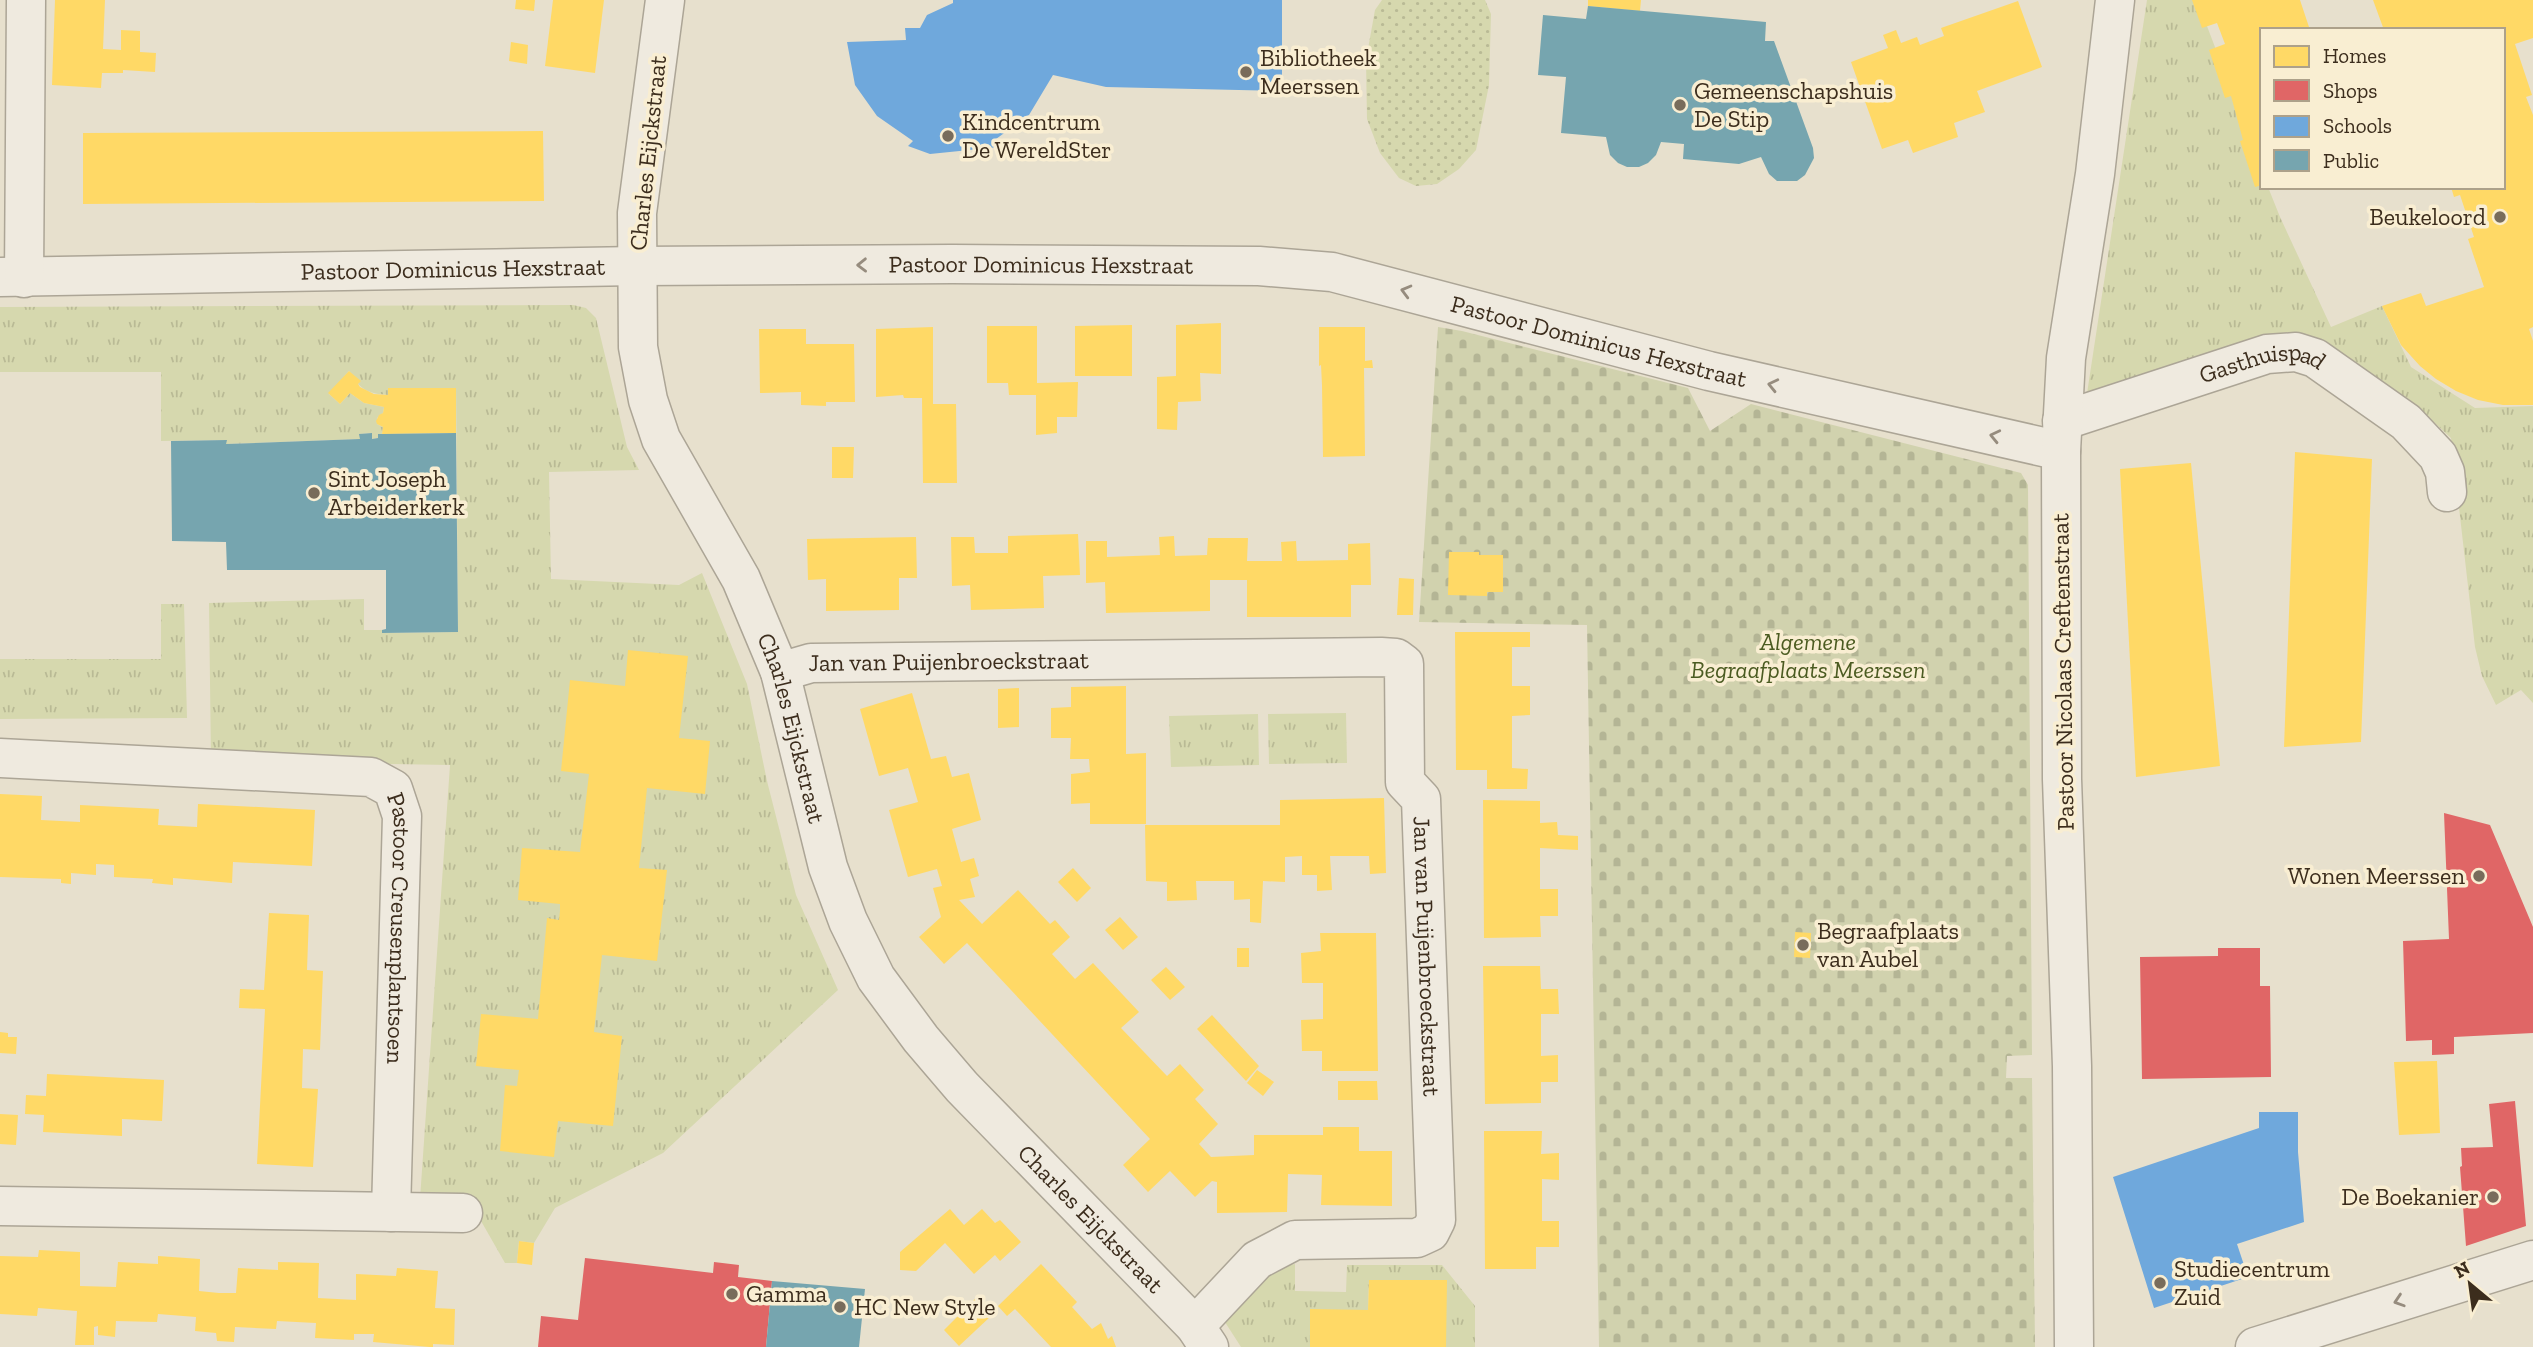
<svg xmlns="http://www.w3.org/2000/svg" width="2533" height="1347" viewBox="0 0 2533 1347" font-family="'Zilla Slab',serif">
<defs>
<pattern id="grass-tufts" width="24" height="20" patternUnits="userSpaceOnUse" patternTransform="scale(1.75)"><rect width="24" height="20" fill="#d6d8ae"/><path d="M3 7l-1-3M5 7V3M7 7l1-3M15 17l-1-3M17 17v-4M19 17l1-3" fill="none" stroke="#b9ba95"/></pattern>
<pattern id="cemetery-stones" width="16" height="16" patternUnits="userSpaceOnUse" patternTransform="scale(1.75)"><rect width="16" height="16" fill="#d1d2ae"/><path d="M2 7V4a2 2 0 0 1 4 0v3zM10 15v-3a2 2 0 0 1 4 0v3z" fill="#b4b595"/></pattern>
<pattern id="park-dots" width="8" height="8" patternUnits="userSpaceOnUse" patternTransform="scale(1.75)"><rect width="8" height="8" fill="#d6d8ae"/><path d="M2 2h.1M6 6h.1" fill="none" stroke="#b9ba95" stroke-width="1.8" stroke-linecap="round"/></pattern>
</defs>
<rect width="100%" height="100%" fill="#e7e0cd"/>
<!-- grass -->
<g fill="url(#grass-tufts)">
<polygon points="2147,0 2197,0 2262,170 2262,187 2268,187 2280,217 2331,327 2382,306 2411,367 2475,408 2533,406 2533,703 2521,690 2496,705 2482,676 2475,647 2451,438 2410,400 2330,346 2086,400"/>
<path d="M573,305l13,3 10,10 31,129 12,23 -90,2 2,107 128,6 23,-12 45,111 20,97 29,114 42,95 -175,163 -108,55 -21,35 -15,-2 -2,22h-12l-36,-63 -49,-1 30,-434 -239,-4 -2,-158 155,-4v31h18v3l76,-1 -2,-244h-68v7c-12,-1 -21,-2 -30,-11l2,-3 -11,-10 -20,23 11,10 10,-11 14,10 20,4 -1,6 -6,5v6l6,3 -1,7h-4v4l-6,1 -1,-6 -11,1v5l-134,5v-4l-65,1v-69h-161v-65z"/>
<polygon points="161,604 184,604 187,718 0,719 0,659 161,659"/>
<polygon points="1346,713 1347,763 1269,764 1268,714"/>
<polygon points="1258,714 1259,765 1171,767 1169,716"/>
<path d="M1295,1264v27l51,1 1,-27h95l33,41v41h-29v-67h-77l-1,30h-58v37h-69l-18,-28c21,-22 39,-51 72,-55z"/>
</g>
<!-- cemetery -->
<polygon fill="url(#cemetery-stones)" points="1438,327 1462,331 1688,388 1710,431 1751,404 2021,473 2028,485 2032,1055 2007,1056 2006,1078 2032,1078 2035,1347 1599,1347 1587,625 1419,622"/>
<!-- park -->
<polygon fill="url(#park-dots)" points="1382,0 1485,0 1491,14 1489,85 1476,150 1459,169 1437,184 1416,186 1399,178 1380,153 1367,119 1366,60 1375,10"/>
<!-- homes -->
<g fill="#ffd966">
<polygon points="55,0 105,0 103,49 121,50 121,30 140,31 140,52 156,53 155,72 123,70 123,73 102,73 101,88 52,85"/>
<polygon points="516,0 535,0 534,11 515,9"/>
<polygon points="553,0 604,0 595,73 545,66"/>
<polygon points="1588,0 1641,0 1640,11 1588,6"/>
<polygon points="2192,0 2300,0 2310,30 2262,30 2262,185 2255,187 2240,141 2243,140 2231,96 2225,98 2209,50 2225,44 2217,23 2202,28"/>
<polygon points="2373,0 2533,0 2533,38 2515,44 2532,95 2526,97 2533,115 2533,327 2529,329 2533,341 2533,405 2503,405 2478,400 2456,391 2436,379 2420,366 2401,345 2382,306 2421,293 2426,306 2484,287 2468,239 2474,237 2460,195 2454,197 2451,187 2503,187 2503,30 2394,30 2393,28 2384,30"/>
<polygon points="2018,1 2042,67 1977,91 1985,112 1954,123 1958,137 1913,153 1908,140 1882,149 1851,62 1888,48 1883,35 1896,30 1901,43 1917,37 1920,45 1944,36 1941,28"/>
<polygon points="511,42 528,45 527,64 509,61"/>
<polygon points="543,131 544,201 83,204 83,133"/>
<polygon points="1221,323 1221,374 1200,373 1201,401 1178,402 1177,430 1157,429 1157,377 1176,376 1176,325"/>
<polygon points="1132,325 1132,376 1075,376 1075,326"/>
<polygon points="987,326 1037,326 1037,383 1078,382 1077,417 1057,417 1057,433 1036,435 1036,395 1009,395 1008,383 987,383"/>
<polygon points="933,327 933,404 956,404 957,483 923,483 922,398 904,398 903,395 876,397 876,329"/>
<polygon points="1319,327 1365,327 1365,361 1372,360 1373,368 1364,368 1365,456 1323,457 1322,385 1321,365 1319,366"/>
<polygon points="759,329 806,329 806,344 854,344 855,402 826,402 826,406 801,405 801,392 760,393"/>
<polygon points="349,371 361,381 358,384 360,387 374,394 388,395 388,388 456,388 456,433 382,434 383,427 377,424 376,421 379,415 383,413 384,407 364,403 350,393 340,404 328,393"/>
<polygon points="832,447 854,447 853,478 832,478"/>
<polygon points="2295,452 2372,459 2361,742 2284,747"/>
<polygon points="2191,463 2220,766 2136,777 2120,469"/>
<polygon points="1078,534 1080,575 1043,576 1044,608 971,610 970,585 952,586 951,537 974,537 975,553 1008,553 1008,536"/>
<polygon points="1174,536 1175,556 1207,555 1208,538 1248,538 1247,561 1282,561 1281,542 1296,541 1297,561 1348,560 1348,544 1370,543 1371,585 1351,585 1351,617 1247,617 1247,580 1210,580 1210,611 1106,613 1105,582 1086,583 1086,541 1107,541 1107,557 1160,555 1159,537"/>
<polygon points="916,537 917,578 899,578 899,610 826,611 826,579 808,580 807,539"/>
<polygon points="1449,552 1479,552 1479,555 1503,555 1503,592 1487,592 1487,596 1448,595"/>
<polygon points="1399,578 1414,579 1413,615 1397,615"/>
<polygon points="1455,632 1530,632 1530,647 1512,647 1512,686 1530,686 1530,715 1512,716 1512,768 1528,769 1527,789 1487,789 1487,770 1456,770"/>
<polygon points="628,650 688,656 679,738 710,741 705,794 647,788 639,868 667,870 657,961 602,955 594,1032 622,1036 613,1126 558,1121 554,1157 500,1151 505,1085 517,1086 519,1070 476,1066 481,1014 538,1019 547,918 559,920 560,911 560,904 518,900 522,848 580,852 589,774 561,771 570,680 625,686"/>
<polygon points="1126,686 1126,754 1146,753 1146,824 1090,824 1090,803 1071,804 1071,774 1090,772 1089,759 1070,759 1071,738 1051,738 1051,708 1071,707 1071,687"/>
<polygon points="1019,688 1019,727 998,728 998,689"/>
<polygon points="912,693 931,759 946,756 952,777 969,773 981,820 952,829 961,862 974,858 979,876 970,879 975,897 959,900 982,924 1018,890 1050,924 1055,920 1070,937 1052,954 1075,979 1093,963 1139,1012 1121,1028 1167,1076 1180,1064 1204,1090 1195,1099 1218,1124 1199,1144 1211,1157 1254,1155 1254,1135 1323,1135 1323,1127 1359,1127 1359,1151 1392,1151 1392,1206 1321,1205 1322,1175 1288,1174 1287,1212 1217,1213 1217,1182 1212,1181 1195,1197 1170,1171 1148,1192 1123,1165 1150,1139 967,943 944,964 919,937 941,917 933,888 942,886 937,869 908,877 889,810 918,802 908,768 879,776 860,709"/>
<polygon points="0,794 42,796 41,820 80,822 80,805 159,809 158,825 197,827 198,804 315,810 312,866 233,862 232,883 173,878 173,885 152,883 153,879 114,877 114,865 96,864 96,875 71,873 71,884 61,883 61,879 0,877"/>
<polygon points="1384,798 1386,873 1370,874 1369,856 1330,856 1332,890 1317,891 1317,875 1302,875 1302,856 1285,857 1285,882 1263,881 1261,923 1250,922 1250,899 1234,900 1234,881 1196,881 1197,900 1167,901 1167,882 1146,881 1145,825 1280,825 1280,800"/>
<polygon points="1483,800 1540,801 1540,823 1557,822 1558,835 1578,836 1578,850 1540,848 1540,889 1558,889 1558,916 1540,916 1541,937 1484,938"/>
<polygon points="1073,868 1091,888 1077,902 1058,882"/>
<polygon points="269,913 309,915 307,970 323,971 320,1050 303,1049 302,1088 318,1089 313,1167 257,1164 265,1009 239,1008 240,989 264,990"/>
<polygon points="1120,917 1138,937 1123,950 1105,930"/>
<polygon points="1795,932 1811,933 1810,958 1794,957"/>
<polygon points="1320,933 1376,933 1378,1071 1322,1071 1322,1051 1302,1051 1301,1020 1323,1019 1323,983 1302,983 1301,953 1321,951"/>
<rect x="1237" y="948" width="12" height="19"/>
<polygon points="1483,966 1540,966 1541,989 1558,989 1559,1014 1541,1014 1541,1056 1558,1055 1558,1082 1541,1082 1541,1103 1485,1104"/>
<polygon points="1166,967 1185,987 1170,1000 1151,980"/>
<polygon points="1212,1015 1259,1066 1246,1081 1197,1029"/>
<polygon points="0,1032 8,1033 8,1037 17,1037 16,1054 0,1053"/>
<polygon points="2437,1061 2440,1133 2399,1135 2394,1062"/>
<polygon points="1257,1070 1274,1082 1263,1096 1247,1083"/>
<polygon points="47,1074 164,1080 162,1121 122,1119 122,1136 43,1132 44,1115 25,1114 26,1095 46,1096"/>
<polygon points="1338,1081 1377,1081 1378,1100 1338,1100"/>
<polygon points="0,1114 18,1115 16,1145 0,1144"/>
<polygon points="1484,1131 1542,1131 1541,1154 1559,1153 1559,1180 1542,1179 1542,1221 1559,1221 1559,1247 1536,1247 1536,1269 1485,1269"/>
<polygon points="950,1209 964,1225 982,1209 995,1223 1000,1220 1021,1242 1000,1261 995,1255 974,1274 945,1243 916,1271 900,1270 900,1252"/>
<polygon points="519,1241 534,1243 532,1265 517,1263"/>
<polygon points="39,1250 80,1252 80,1286 116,1287 118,1262 158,1264 158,1256 200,1259 199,1291 219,1293 236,1293 238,1268 278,1270 278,1262 319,1263 318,1298 356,1300 356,1274 396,1276 397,1268 438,1271 435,1308 455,1309 454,1345 433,1344 433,1347 430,1347 373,1342 374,1334 354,1334 354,1340 315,1338 316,1323 277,1321 276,1329 235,1327 234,1342 217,1341 216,1333 195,1331 196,1317 158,1314 157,1322 116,1321 115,1337 98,1335 98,1326 94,1327 94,1345 75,1345 77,1311 38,1308 37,1316 0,1314 0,1256 38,1257"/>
<polygon points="1041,1264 1077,1302 1072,1307 1092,1329 1101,1323 1108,1339 1112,1336 1116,1347 1051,1347 1015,1309 1007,1316 998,1306"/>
<polygon points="1369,1280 1447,1280 1446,1347 1310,1347 1310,1309 1368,1310"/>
<polygon points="975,1299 991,1316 959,1346 944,1330"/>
</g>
<!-- shops -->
<g fill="#e06666">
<polygon points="2444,813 2490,825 2533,927 2533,1033 2454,1037 2454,1054 2432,1055 2432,1040 2406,1041 2403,941 2449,939"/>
<polygon points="2218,948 2260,948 2260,986 2270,986 2271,1077 2142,1079 2140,957 2218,956"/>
<polygon points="2515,1101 2526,1226 2466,1246 2460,1167 2462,1166 2461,1148 2493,1147 2489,1104"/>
<polygon points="585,1258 713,1273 714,1262 739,1265 738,1277 772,1281 766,1347 538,1347 541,1316 578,1320"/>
</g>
<!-- schools -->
<g fill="#6fa8dc">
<polygon points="953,0 1282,0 1282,91 1106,87 1053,75 1029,115 996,139 999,147 930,154 908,146 913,141 877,116 855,85 847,42 906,40 905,28 920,28 927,15 953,3"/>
<polygon points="2259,1112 2298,1112 2298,1152 2304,1222 2237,1244 2248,1277 2154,1308 2113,1177 2259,1128"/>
</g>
<!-- public -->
<g fill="#76a5af">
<polygon points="1588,6 1766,22 1765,41 1774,41 1813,148 1814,158 1805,175 1797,181 1777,181 1769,174 1761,157 1739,164 1683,159 1684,144 1661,142 1656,155 1648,163 1639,167 1627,167 1618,163 1610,155 1606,137 1561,133 1566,77 1538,75 1543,15 1586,19"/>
<polygon points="372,433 372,439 378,438 378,434 382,434 456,433 458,632 382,633 382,630 386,629 386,570 227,570 226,542 172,541 171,441 227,440 226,444 360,439 359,434"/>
<polygon points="772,1281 865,1289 859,1347 766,1347"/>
</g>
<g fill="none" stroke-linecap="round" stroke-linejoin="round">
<!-- minor casing -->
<g stroke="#aca596" stroke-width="41">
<g id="minor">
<path id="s1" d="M0,277l637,-11 315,-2 307,2 73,6 377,99 352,80"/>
<polyline points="24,278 26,0"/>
<path id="s2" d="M2062,421l205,-67 29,-2 19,6 91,64 32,34 7,16 2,20"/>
<path id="s3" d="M780,672l31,-9 570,-6 15,1 8,6 1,118 16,17 15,421 -6,12 -13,6 -122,2 -38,20 -62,66"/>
<path id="s4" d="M0,758l371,19 22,12 9,27 -11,396"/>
<polyline points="0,1206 463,1213"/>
<polyline points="2074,1347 2072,1066 2062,779 2061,451 2066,358 2095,174 2115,0"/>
<polyline points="2255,1347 2533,1260"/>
</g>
</g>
<!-- tertiary casing -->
<g stroke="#aca596" stroke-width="41">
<g id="tertiary">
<path id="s5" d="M665,0l-28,213 1,134 10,53 13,39 80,140 39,93 48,195 20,54 28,57 45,61 41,48 233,239 14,21"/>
</g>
</g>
<!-- minor -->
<use href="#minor" stroke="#efeadf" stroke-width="38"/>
<!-- tertiary -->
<use href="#tertiary" stroke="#efeadf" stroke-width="38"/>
</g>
<!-- one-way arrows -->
<defs><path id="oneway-chevron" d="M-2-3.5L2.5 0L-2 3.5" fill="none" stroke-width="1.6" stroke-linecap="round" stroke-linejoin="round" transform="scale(1.75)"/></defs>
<g stroke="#968c7e">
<use href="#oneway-chevron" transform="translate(862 265) rotate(179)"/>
<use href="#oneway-chevron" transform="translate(1406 291) rotate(-165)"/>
<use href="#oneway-chevron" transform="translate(1773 385) rotate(-167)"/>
<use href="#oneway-chevron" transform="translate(1995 436) rotate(-167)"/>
<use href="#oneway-chevron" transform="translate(2399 1301) rotate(162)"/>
</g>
<!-- markers -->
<g fill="#786c5b" stroke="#f9eed2" stroke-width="2.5">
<circle cx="1246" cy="72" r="7"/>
<circle cx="1680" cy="105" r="7"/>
<circle cx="948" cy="136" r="7"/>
<circle cx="2500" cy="217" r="7"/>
<circle cx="314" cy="493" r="7"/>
<circle cx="2479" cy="876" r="7"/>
<circle cx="1803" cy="945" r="7"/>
<circle cx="2493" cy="1197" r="7"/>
<circle cx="2160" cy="1283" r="7"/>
<circle cx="732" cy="1294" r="7"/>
<circle cx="840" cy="1307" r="7"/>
</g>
<g text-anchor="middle" stroke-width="7" stroke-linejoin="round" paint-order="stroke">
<!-- poi labels -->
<g font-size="24" fill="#3c2d1d" stroke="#f9eed2" text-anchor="start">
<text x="1260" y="66">Bibliotheek<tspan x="1260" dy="28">Meerssen</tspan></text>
<text x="1694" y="99">Gemeenschapshuis<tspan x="1694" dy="28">De Stip</tspan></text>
<text x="962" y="130">Kindcentrum<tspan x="962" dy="28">De WereldSter</tspan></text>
<text x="2486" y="225" text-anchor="end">Beukeloord</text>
<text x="328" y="487">Sint Joseph<tspan x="328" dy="28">Arbeiderkerk</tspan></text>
<text x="2465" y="884" text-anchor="end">Wonen Meerssen</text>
<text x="1817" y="939">Begraafplaats<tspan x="1817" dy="28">van Aubel</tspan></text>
<text x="2479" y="1205" text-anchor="end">De Boekanier</text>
<text x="2174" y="1277">Studiecentrum<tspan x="2174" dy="28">Zuid</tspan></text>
<text x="746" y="1302">Gamma</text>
<text x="854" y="1315">HC New Style</text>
</g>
<!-- street labels -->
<g font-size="24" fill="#3c2d1d" stroke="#f9eed2">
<text transform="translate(648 153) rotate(-84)" y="8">Charles Eijckstraat</text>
<text dy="8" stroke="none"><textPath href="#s1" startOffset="1041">Pastoor Dominicus Hexstraat</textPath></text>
<text dy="8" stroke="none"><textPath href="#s1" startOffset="453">Pastoor Dominicus Hexstraat</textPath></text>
<text dy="8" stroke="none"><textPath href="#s1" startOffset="1608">Pastoor Dominicus Hexstraat</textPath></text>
<text dy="8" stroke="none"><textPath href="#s2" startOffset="210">Gasthuispad</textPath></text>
<text dy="8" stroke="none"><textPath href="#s3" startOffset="170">Jan van Puijenbroeckstraat</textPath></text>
<text transform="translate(2063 672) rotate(-91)" y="8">Pastoor Nicolaas Creftenstraat</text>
<text dy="8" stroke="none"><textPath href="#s5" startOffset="763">Charles Eijckstraat</textPath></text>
<text dy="8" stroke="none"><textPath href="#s4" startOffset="537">Pastoor Creusenplantsoen</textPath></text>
<text dy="8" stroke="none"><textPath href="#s3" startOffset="926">Jan van Puijenbroeckstraat</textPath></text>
<text dy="8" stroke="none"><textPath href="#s5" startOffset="1351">Charles Eijckstraat</textPath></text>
</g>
<!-- park labels -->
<g font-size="24" font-style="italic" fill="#4b5b21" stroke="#f9eed2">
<text x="1808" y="650">Algemene<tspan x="1808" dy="28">Begraafplaats Meerssen</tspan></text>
</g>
</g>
<!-- legend -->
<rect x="2260" y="28" width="245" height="161" fill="#f9eed2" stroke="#ada18a" stroke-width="2"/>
<rect x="2274" y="46" width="35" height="21" fill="#ffd966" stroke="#ada18a" stroke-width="2"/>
<text x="2323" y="63" font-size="21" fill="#3c2d1d">Homes</text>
<rect x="2274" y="80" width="35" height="21" fill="#e06666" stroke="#ada18a" stroke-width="2"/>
<text x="2323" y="98" font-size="21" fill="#3c2d1d">Shops</text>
<rect x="2274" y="116" width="35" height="21" fill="#6fa8dc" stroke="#ada18a" stroke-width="2"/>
<text x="2323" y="133" font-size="21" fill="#3c2d1d">Schools</text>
<rect x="2274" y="150" width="35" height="21" fill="#76a5af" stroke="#ada18a" stroke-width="2"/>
<text x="2323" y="168" font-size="21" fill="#3c2d1d">Public</text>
<!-- north arrow -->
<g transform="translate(2470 1284) rotate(331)" stroke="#f9eed2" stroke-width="5" paint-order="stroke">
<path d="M0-5L12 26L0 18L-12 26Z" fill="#3c2d1d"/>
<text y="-10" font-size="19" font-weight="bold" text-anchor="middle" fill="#3c2d1d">N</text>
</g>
</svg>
